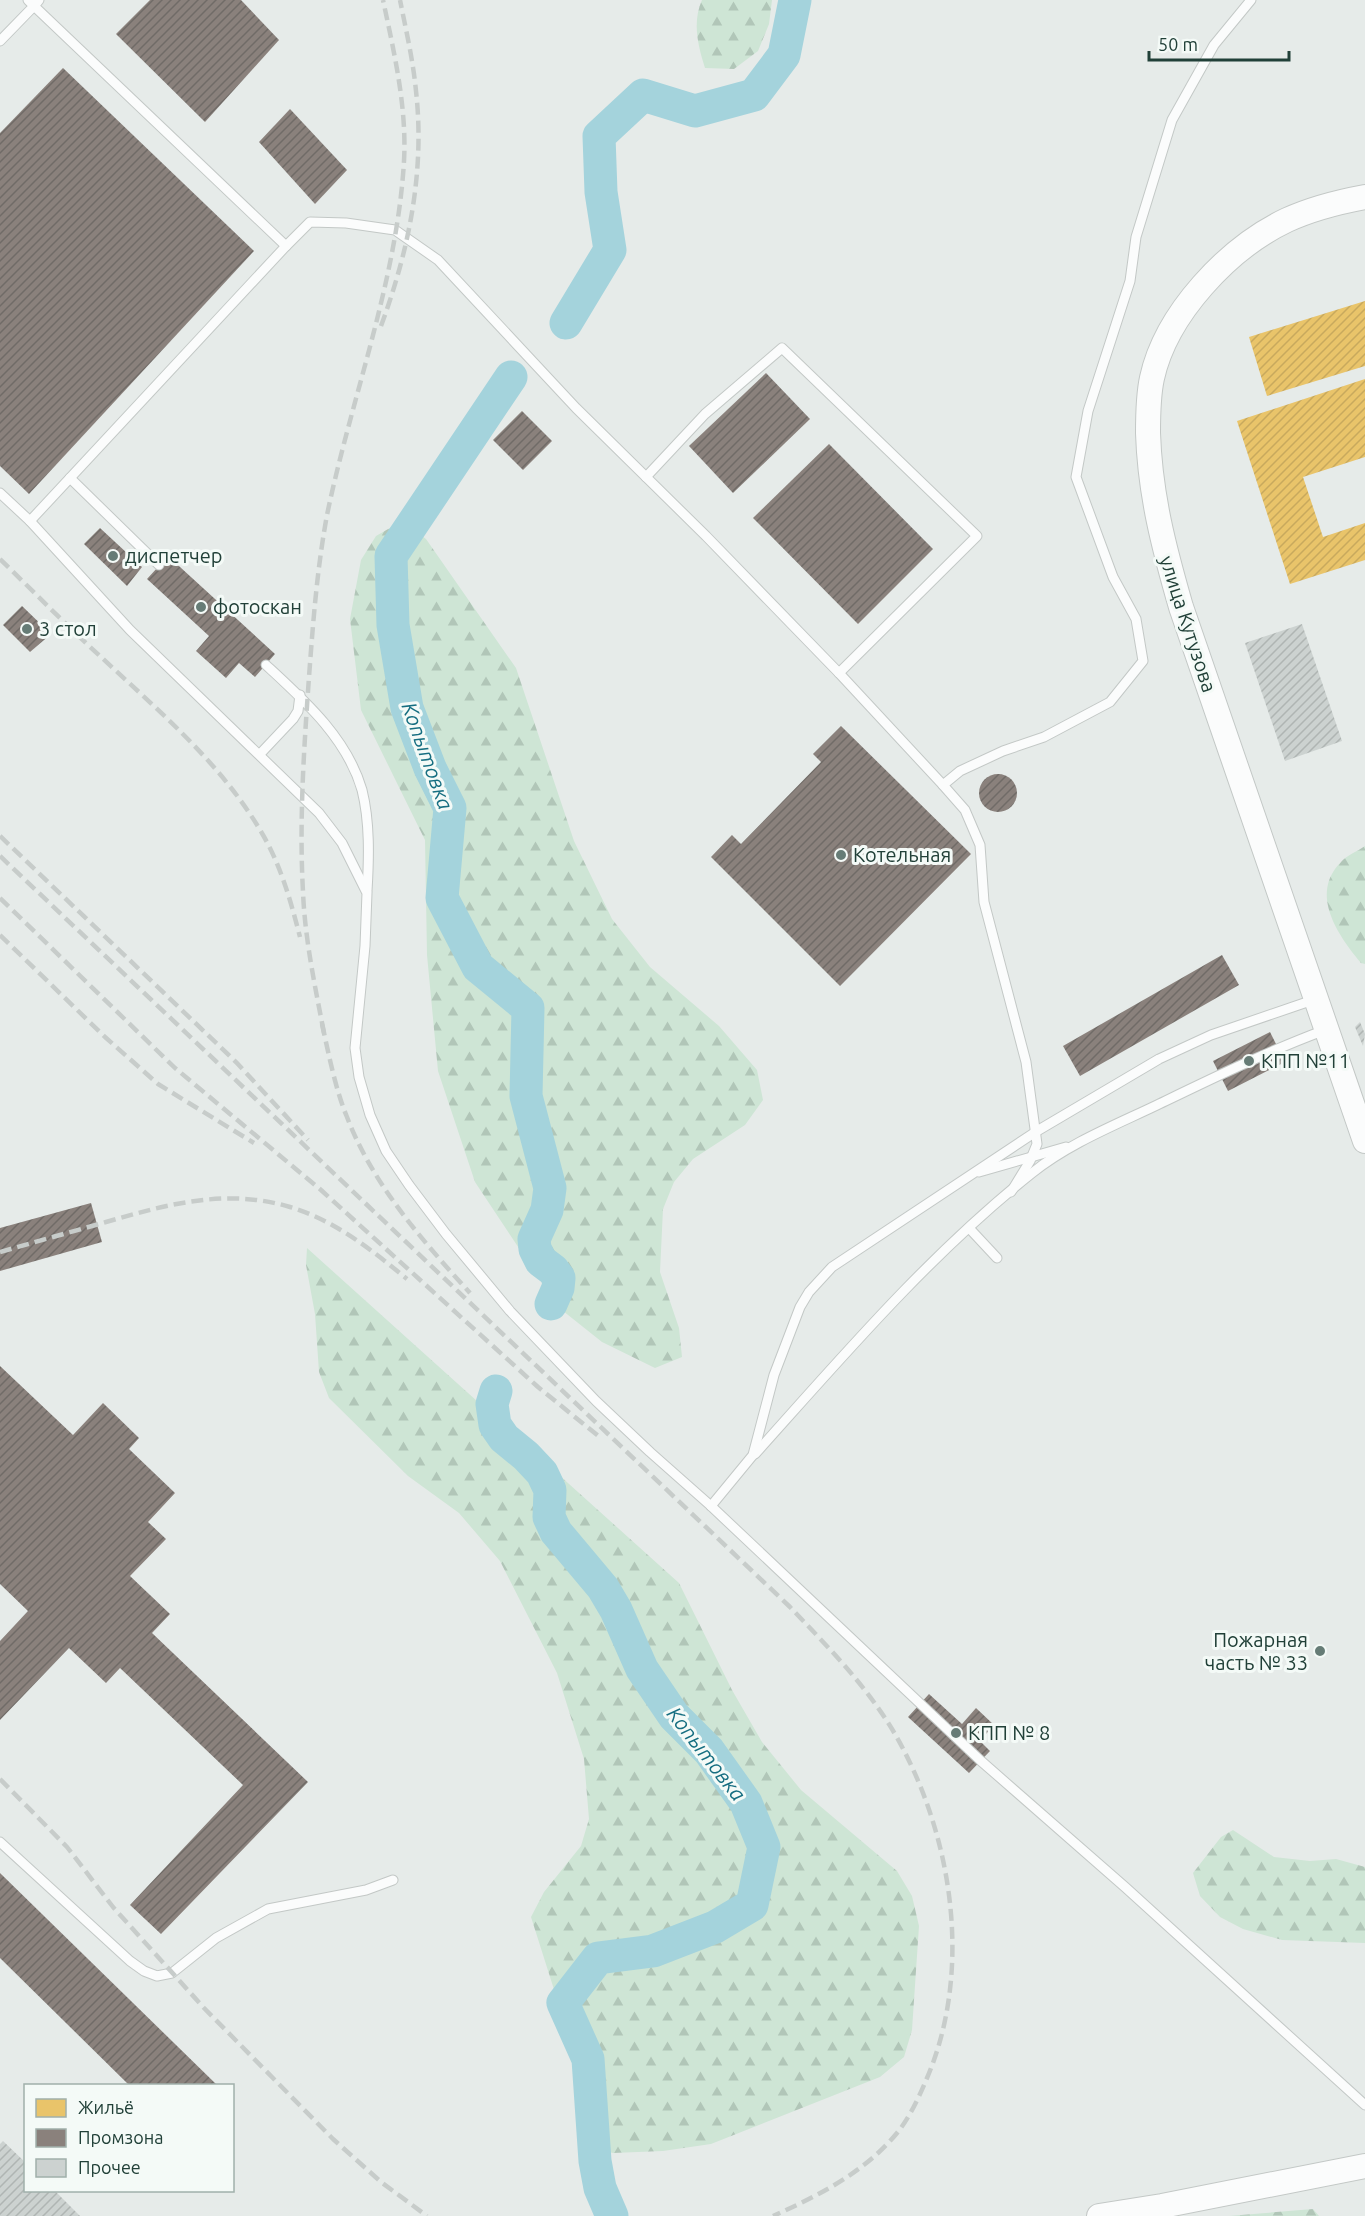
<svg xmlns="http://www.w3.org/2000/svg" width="1365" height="2216" viewBox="0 0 1365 2216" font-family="Ubuntu,sans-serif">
<defs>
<pattern id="forest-firs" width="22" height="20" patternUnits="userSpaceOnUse" patternTransform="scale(1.5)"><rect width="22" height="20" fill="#cee5d5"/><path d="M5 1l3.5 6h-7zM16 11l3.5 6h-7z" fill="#b1c6b8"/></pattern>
<pattern id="homes-hatch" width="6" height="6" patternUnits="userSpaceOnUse" patternTransform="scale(1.5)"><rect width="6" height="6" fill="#e9c46a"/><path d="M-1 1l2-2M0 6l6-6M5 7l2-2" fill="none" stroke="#c8a95d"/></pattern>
<pattern id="industry-hatch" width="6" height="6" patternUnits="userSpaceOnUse" patternTransform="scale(1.5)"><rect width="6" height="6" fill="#8a817c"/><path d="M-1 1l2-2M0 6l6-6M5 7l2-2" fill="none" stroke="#706b67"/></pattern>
<pattern id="building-hatch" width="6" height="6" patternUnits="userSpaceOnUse" patternTransform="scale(1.5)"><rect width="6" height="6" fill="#ccd2d0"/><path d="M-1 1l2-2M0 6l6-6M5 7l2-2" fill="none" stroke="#afb5b3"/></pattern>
</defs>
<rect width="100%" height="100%" fill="#e6ebe9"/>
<!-- forest -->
<g fill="url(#forest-firs)">
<path d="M702,0h70l-3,24 -11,27 -24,18 -29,-1c-7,-22 -13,-46 -3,-68z"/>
<polygon points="402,521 426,539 516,668 574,841 612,919 650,967 719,1026 757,1070 763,1100 745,1125 693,1159 674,1182 663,1209 660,1272 679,1328 682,1357 655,1368 602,1342 558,1307 475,1182 438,1071 427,955 425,840 361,710 350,619 361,560 376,536"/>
<path d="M1365,846v118l-4,-1c-23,-28 -52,-69 -20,-101 6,-7 17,-11 24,-16z"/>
<polygon points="307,1248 679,1583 732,1690 762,1742 801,1790 897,1871 912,1896 919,1926 912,2030 904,2057 880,2077 711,2144 663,2151 613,2153 587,2147 577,2062 531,1917 544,1892 581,1846 589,1819 584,1759 557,1673 500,1561 459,1513 408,1476 329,1398 319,1372 315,1314 306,1265"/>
<polygon points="1233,1830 1274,1857 1310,1861 1336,1859 1365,1867 1365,1943 1282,1940 1243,1929 1220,1917 1200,1896 1193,1873 1221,1837"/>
<polygon points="1313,2209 1319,2216 1226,2216 1229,2216"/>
</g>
<!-- homes -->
<g fill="url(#homes-hatch)">
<polygon points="1365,301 1365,366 1267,396 1249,337"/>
<polygon points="1365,379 1365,457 1303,477 1323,537 1365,523 1365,560 1290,584 1237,421"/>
</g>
<!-- industry -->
<g fill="url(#industry-hatch)">
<polygon points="150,0 241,0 279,40 205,122 116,34"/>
<polygon points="63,68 254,251 29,494 0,466 0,133"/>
<polygon points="290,109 347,170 315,204 259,142"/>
<polygon points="766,373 810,419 733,493 689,446"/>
<polygon points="522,411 552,441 523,470 493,440"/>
<polygon points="829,444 933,549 858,624 753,518"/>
<polygon points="100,528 142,567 127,586 84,544"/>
<polygon points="168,556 275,654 255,677 239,663 226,678 196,651 209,636 147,579"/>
<polygon points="22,606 51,634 30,652 3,625"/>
<polygon points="841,726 971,854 840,986 711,857 732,835 741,844 821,762 813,754"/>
<circle cx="998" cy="793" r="19"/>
<polygon points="1222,955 1239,985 1080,1076 1063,1046"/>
<polygon points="1270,1032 1285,1062 1228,1091 1213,1061"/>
<polygon points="91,1203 102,1242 0,1271 0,1228"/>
<polygon points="0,1366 73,1435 103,1403 139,1438 129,1449 175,1493 148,1522 166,1539 130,1576 170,1614 152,1633 308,1782 161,1934 130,1905 243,1785 120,1668 106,1683 69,1648 0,1720 0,1641 28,1611 0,1584"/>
<polygon points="929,1694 962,1724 976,1708 994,1725 980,1741 990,1751 969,1773 908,1717"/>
<polygon points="0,1873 218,2086 130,2086 0,1958"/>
</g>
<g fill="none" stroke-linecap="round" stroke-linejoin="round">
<!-- river -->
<g stroke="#a4d3dc" stroke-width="33">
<polyline points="566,323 610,250 601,192 599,136 643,95 695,111 754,95 784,55 795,0"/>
<polyline points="511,377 391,556 393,625 407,708 430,768 450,808 442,898 478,967 528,1008 526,1096 550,1188 547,1210 534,1239 535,1249 541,1261 553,1270 559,1278 558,1288 551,1304"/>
<polyline points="496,1391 492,1404 495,1425 504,1438 526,1456 542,1473 550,1490 549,1517 556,1532 603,1588 616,1610 642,1669 674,1716 709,1751 746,1803 764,1847 752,1905 715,1927 653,1951 598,1958 563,2003 588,2059 595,2161 600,2188 612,2216"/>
</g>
</g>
<!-- building -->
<g fill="url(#building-hatch)">
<polygon points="1302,624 1342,741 1285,761 1245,643"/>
<polygon points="1360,1022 1365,1034 1363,1046 1355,1027"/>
<polygon points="3,2141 26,2163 26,2190 54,2190 80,2216 0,2216 0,2144"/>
</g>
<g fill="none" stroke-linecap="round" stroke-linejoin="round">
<!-- service casing -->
<g stroke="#c3c8c6" stroke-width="11">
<g id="service">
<polyline points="0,41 34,6 28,0"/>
<polyline points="286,246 310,222 346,223 395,230 438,260 576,408 706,536 839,673 943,785"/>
<polyline points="646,477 705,414 782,348 977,536 839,673"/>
<polyline points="70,478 159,565"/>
<polyline points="0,493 30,521 130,630 319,813 342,843 367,893 365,946 355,1048 359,1077 370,1115 386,1151 409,1185 446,1234 510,1311 596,1401 650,1452 711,1506 981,1761 1125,1887 1365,2105"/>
<polyline points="30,521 286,246 34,6 39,0"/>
<path d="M266,665c38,35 81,73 96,125 8,32 7,68 5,101"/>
<polyline points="260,754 293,719 298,711 300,695"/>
<polyline points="979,1172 1066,1147"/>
<polyline points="1011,1192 1030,1161 1037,1144 1026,1062 984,902 980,845 965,810 943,785 960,771 1003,751 1044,737 1110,702 1143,661 1136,619 1113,577 1076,477 1088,411 1130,281 1136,237 1172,120 1214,45 1251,0"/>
<polyline points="969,1228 997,1258"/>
<path d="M755,1454c88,-98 174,-199 277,-281 36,-29 81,-47 123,-67 56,-27 111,-54 170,-76"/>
<polyline points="711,1506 753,1455 774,1375 800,1307 809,1292 832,1267 1037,1131 1159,1059 1211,1035 1316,999"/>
<polyline points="0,1842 130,1961 144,1971 157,1976 172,1973 216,1938 268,1909 366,1890 393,1880"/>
</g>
</g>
<!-- tertiary casing -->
<g stroke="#c3c8c6" stroke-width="26">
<g id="tertiary">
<path d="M1365,197c-27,5 -54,12 -78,23 -59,28 -121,94 -135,158 -4,18 -4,37 -4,55 2,62 16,115 33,174l184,534"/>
<polyline points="1099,2216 1162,2206 1365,2166"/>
</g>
</g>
<!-- service -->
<use href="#service" stroke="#fbfcfc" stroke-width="9"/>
<!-- tertiary -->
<use href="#tertiary" stroke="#fbfcfc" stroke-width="24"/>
<!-- rail -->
<g stroke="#c7ccca" stroke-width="4.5" stroke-dasharray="12 6" stroke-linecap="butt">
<path d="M381,326c28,-76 44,-155 35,-235 -3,-31 -10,-61 -16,-91"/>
<path d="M0,559c34,33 67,67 101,98 59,55 122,108 162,178 18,31 28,67 37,102"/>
<polyline points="0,836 236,1062 308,1140"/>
<path d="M0,856l790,751c36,38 74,76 102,122 60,101 82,239 35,349 -8,19 -17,39 -30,55 -32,39 -79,63 -124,83"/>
<polyline points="0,898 175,1068 321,1190 538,1387 602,1439"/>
<polyline points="0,935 105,1037 158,1084 254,1143"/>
<path d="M322,1024c7,31 13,64 25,93 26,68 75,123 123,176"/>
<path d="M324,1033c-9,-47 -19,-93 -21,-141 -4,-71 1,-144 6,-215 4,-54 8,-108 18,-162 24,-116 70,-234 77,-354 3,-54 -10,-109 -21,-161"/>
<path d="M0,1252c35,-10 71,-20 106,-30 62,-18 121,-34 184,-15 44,13 82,43 117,72"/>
<polyline points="0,1779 67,1847 113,1907 204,2008 333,2139 381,2182 427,2216"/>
</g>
</g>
<!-- markers -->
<g fill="#667c76" stroke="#f4faf7" stroke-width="2">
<circle cx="113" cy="556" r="6"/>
<circle cx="201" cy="607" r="6"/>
<circle cx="27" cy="629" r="6"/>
<circle cx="841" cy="855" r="6"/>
<circle cx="1249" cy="1061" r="6"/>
<circle cx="1320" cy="1651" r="6"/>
<circle cx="956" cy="1733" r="6"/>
</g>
<g text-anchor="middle" stroke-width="6" stroke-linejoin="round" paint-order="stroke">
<!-- poi labels -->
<g font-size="20" fill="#214038" stroke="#f4faf7" text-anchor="start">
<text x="125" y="563">диспетчер</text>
<text x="213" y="614">фотоскан</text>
<text x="39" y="636">3 стол</text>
<text x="853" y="862">Котельная</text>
<text x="1261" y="1068">КПП №11</text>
<text x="1308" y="1647" text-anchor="end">Пожарная<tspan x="1308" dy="23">часть № 33</tspan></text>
<text x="968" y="1740">КПП № 8</text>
</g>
<!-- street labels -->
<g font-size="20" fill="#214038" stroke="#f4faf7">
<text transform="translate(1188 624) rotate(72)" y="7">улица Кутузова</text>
</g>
<!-- water labels -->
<g font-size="21" font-style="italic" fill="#166e81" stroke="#f4faf7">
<text transform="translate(427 756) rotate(70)" y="7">Копытовка</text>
<text transform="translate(706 1754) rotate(52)" y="7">Копытовка</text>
</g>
</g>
<!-- legend -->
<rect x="24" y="2084" width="210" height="108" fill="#f4faf7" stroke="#a0b0ab" stroke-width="1.5"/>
<rect x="36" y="2099" width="30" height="18" fill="#e9c46a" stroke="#a0b0ab" stroke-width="1.5"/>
<text x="78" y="2114" font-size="18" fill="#214038">Жильё</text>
<rect x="36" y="2129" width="30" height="18" fill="#8a817c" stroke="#a0b0ab" stroke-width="1.5"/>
<text x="78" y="2144" font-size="18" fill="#214038">Промзона</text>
<rect x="36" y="2159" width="30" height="18" fill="#ccd2d0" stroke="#a0b0ab" stroke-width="1.5"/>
<text x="78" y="2174" font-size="18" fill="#214038">Прочее</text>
<!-- scale -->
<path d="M1149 51v9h140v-9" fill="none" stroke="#214038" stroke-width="3"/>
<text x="1158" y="51" font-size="18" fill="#214038" stroke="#f4faf7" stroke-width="4.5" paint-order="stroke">50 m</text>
</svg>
